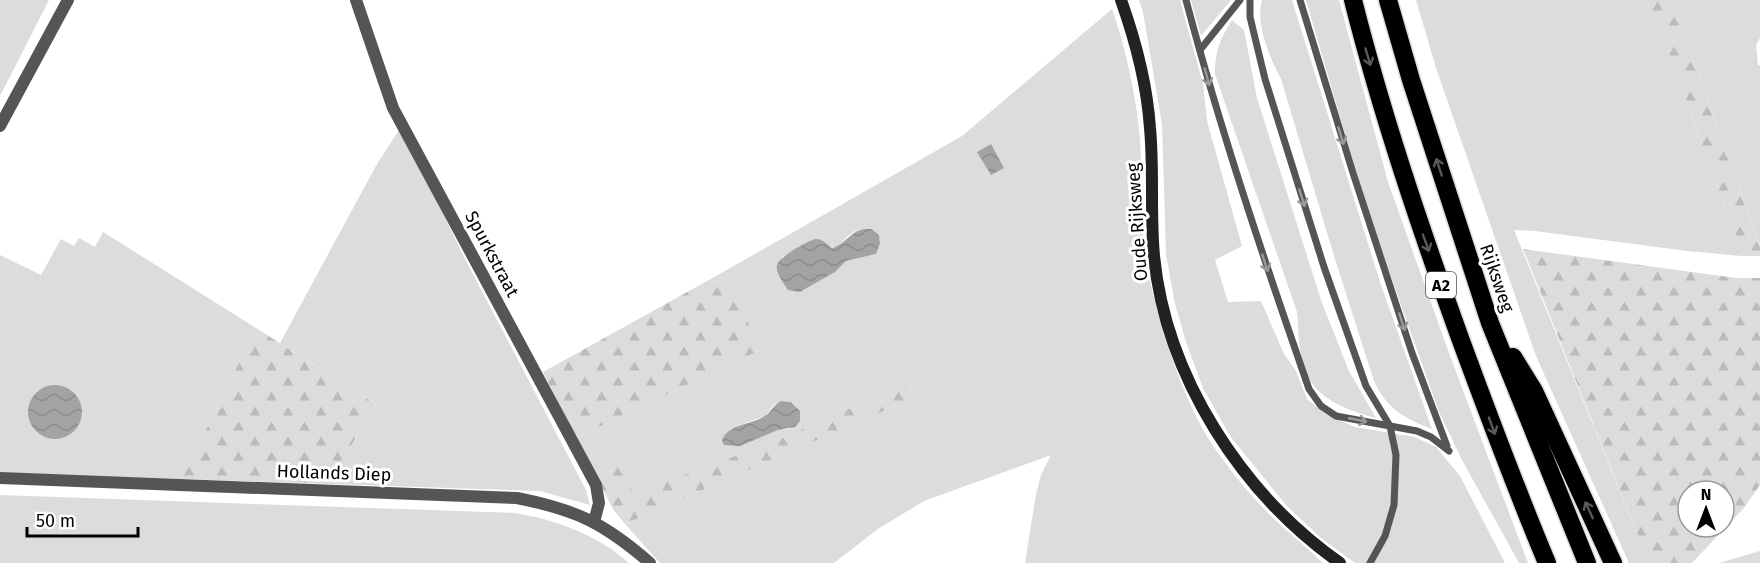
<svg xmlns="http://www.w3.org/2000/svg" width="1760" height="563" viewBox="0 0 1760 563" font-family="'Fira Sans',sans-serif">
<defs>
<pattern id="forest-firs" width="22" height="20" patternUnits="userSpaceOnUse" patternTransform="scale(1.5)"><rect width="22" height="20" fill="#dcdcdc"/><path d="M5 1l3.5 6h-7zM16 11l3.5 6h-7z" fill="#bbb"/></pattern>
<pattern id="water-waves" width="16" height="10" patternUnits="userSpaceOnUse" patternTransform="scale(1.5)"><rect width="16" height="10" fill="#a3a3a3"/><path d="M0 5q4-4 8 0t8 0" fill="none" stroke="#8b8b8b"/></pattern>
</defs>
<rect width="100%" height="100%" fill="#fff"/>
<!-- green -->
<g fill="#dcdcdc" fill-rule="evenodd">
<polygon points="0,0 49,0 0,96"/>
<polygon points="1139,0 1180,0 1203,84 1207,121 1242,246 1215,260 1228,302 1261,301 1284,354 1296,371 1307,399 1325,414 1355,427 1415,437 1436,447 1460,476 1505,563 1355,563 1321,538 1286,505 1230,436 1203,388 1186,342 1175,304 1166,255 1162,124 1143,12"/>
<polygon points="1191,0 1231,0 1201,36"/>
<path d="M1262,0h30l88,282 52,147c-28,-11 -45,-20 -58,-48l-40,-125 -53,-177c-11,-21 -26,-54 -19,-79z"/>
<polygon points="1306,0 1339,0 1388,182 1449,353 1528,563 1519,563 1462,460 1439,412 1365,203"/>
<polygon points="1416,0 1646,0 1661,30 1742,256 1687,251 1535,231 1514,230 1649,563 1629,563 1536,356 1436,68"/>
<polygon points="1670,0 1760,0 1760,38 1756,45 1758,65 1760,65 1760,246 1680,22"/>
<path d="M1112,9c13,37 23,82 27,120 4,36 0,73 4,109 6,60 37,160 71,209 17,25 37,49 58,70 17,16 34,30 51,46h-298l11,-69 5,-19 10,-20 -127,46 -46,28 -44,34h-174l-35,-39 289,-127 -4,-13 -137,58 -139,53 -40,-23 -18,-34 183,-88 -34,-79 237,-135zM860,229l20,10 -4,15 -30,7 -11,11 -35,20 -18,-35 32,-17c35,16 19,0 46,-11zM782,401l9,1 5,4 -6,23 -12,1 -38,16 -3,-20 28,-10 9,-11z"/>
<path d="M1232,20l12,10 13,68 65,205 27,68 27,47c-27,-7 -58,-18 -70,-45 -8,-18 -7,-42 -9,-61l-82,-238c0,-24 5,-34 17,-54z"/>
<polygon points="401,127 463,255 586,490 590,505 540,491 328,484 376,404 280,343 377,164"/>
<path d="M103,232l153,96 -74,151 -182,-5v-219l41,20 20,-36 13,7 5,-8 16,9zM56,385l7,1 4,50c-20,6 -37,-5 -38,-25l20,-25z"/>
<path d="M0,495l515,18c42,7 82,22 114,50h-629z"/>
<polygon points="1760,551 1760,563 1719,563"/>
</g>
<!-- forest -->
<g fill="url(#forest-firs)" fill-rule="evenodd">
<polygon points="1646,0 1670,0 1680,22 1760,246 1760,256 1742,256 1661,30"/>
<path d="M1523,249l213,29h24v207l-17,24 -51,54h-43zM1688,491h36v36h-36z"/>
<polygon points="725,271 760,350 576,438 543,372"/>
<polygon points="256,328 376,404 328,484 182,479"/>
<polygon points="909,383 915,397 625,524 613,509 594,472 617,466 634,494 773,442"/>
</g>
<!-- water -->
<g fill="url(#water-waves)">
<polygon points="991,144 1004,168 991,175 977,152"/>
<path d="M865,229h6l8,6 1,8 -4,11 -30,7 -11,11 -35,20 -12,-2c-4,-7 -13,-17 -11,-25 1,-7 31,-25 39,-26 6,0 11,5 16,9 13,-3 19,-18 33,-19z"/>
<circle cx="55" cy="412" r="27"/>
<path d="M781,401l10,1 9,9v10l-5,6 -17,3 -38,16 -16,-1 -2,-5c7,-16 27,-15 41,-23 8,-4 10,-12 18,-16z"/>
</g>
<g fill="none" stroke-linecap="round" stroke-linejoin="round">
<!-- highway casing -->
<g stroke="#dbdbdb" stroke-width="21">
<g id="highway">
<path d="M1353,0c29,115 67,227 107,338 28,76 56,151 87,225"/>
<polyline points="1388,0 1411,80 1490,323 1587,563"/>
<polyline points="1513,357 1534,391 1613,563"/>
</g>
</g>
<!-- lane -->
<g stroke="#555" stroke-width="7">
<path d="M1186,0c35,132 78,260 123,389l12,17 15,10 81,15 14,6 18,14"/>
<polyline points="1250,0 1250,17 1265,79 1324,267 1366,386 1390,426 1396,455 1394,505 1385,536 1370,563"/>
<polyline points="1300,0 1353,173 1412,353 1447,446"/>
<polyline points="1200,50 1240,0"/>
</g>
<!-- street -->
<g stroke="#555" stroke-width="12">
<polyline points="356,0 393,108 596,485 599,503 594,522"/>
<polyline points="0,126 68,0"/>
<path d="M0,478l517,20c60,12 87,25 133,65"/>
</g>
<!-- secondary -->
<path stroke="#222" stroke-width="12" d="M1121,0c15,42 26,84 29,128 4,43 0,85 4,128 12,121 88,238 186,307"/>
<!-- highway -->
<use href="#highway" stroke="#000" stroke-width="18"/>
</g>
<!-- one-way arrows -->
<defs><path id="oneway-shaft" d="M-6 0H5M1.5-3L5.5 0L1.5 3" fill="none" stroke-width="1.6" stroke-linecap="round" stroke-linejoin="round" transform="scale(1.5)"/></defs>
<g stroke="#595959">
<use href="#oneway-shaft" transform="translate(1368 57) rotate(73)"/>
<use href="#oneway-shaft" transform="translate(1439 167) rotate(-108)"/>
<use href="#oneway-shaft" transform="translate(1426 243) rotate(70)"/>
<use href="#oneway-shaft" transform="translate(1492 426) rotate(70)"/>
<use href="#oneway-shaft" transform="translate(1589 510) rotate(-115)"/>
</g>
<g stroke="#999">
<use href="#oneway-shaft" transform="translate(1207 77) rotate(75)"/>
<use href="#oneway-shaft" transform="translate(1341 136) rotate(73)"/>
<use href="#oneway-shaft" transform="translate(1302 198) rotate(72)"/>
<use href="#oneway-shaft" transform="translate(1265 263) rotate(72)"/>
<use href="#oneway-shaft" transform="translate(1402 322) rotate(72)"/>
<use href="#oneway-shaft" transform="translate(1358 420) rotate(11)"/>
</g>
<g text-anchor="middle" stroke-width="6" stroke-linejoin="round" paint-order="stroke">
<!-- shield labels -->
<rect fill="#fff" stroke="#4c4c4c" stroke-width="1.5" x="1426" y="272" width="30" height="26" rx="4.5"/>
<g font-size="16" font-weight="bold" fill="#000">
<text x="1441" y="291">A2</text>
</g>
<!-- street labels -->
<g font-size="18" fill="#000" stroke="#fff">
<text transform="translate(1137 222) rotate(-94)" y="6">Oude Rijksweg</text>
<text transform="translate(492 254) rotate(62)" y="6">Spurkstraat</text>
<text transform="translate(1497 278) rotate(71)" y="6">Rijksweg</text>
<text transform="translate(334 473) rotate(2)" y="6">Hollands Diep</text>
</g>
</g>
<!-- north arrow -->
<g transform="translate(1706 509)"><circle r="28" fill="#ffffff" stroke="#999999" stroke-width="1.5"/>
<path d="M0-4.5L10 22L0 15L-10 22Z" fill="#000000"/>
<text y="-9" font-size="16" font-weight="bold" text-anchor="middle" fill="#000000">N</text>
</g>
<!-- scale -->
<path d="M27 527v9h111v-9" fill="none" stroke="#000000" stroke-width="3"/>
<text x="36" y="527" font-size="18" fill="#000000" stroke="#ffffff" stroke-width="4.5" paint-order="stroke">50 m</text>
</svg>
